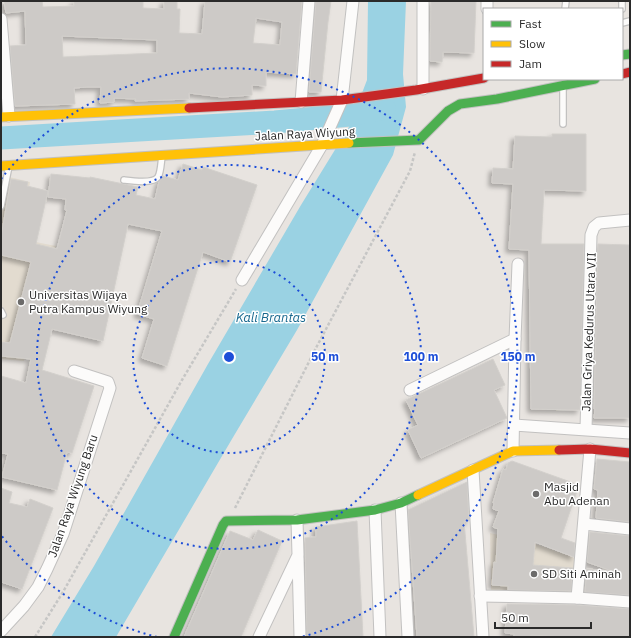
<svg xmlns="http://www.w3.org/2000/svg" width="631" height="638" viewBox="0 0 631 638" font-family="'IBM Plex Sans',sans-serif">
<defs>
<filter id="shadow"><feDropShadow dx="-3.5" dy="3.5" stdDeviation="2" flood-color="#0004"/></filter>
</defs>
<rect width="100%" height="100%" fill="#e8e4e0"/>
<!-- education -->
<g fill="#e2dbcf">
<polygon points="1,175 30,182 20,239 56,246 24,361 1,359"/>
<polygon points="490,533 536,544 578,559 575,595 491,590"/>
</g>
<!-- water -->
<polygon fill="#9ad2e3" points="368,1 406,1 403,74 406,107 393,155 297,330 232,439 116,637 51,637 94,566 208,364 301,205 349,127 367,80"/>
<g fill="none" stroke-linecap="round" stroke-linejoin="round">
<!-- river -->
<polyline stroke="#9ad2e3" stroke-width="23" points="1,138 275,122 350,115 384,108"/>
</g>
<!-- building -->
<g fill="#cdcac7" stroke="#d3d0cc" fill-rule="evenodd" filter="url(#shadow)">
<path d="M4,1h38l1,6 31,-1v-5h69v7l21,1v-8h13v8h3l-1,24 23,1 3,-33h97l-6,73 -30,-2v14l-14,-1v10l-30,2 -33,-4v6l-54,2 1,-2 -22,-1v4l-14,1 1,-16h-14l-13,1 1,16 -60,2 -5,-60 16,-1 -1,-34 -19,2zM256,18l26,4 -2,23 -27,-2zM62,36l95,4v13l-94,4z"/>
<polygon points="316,1 331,1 328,22 321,92 309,92"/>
<polygon points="431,1 476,1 474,53 443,52 442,62 430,61"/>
<polygon points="552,134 586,134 586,191 544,190 541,244 584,244 580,410 531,409 529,250 509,249 513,184 492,183 493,168 513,169 515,136 552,137"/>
<polygon points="183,164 202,170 203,167 257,185 230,262 203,252 167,366 142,358 154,319 137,314 162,231 128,224 103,341 52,329 42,370 94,386 72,453 67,452 57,490 2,477 8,454 1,453 1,376 26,383 31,359 1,356 1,342 10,343 31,262 1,255 1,237 11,179 28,182 27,186 48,191 36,244 57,249 67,210 65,210 66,199 48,197 51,174 90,178 90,177 138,187 136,195 155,199 159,182 163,176 178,180"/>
<polygon points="598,244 630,245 630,418 594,418 595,409 594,409"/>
<polygon points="493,359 505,385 494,390 507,418 421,458 408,430 418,425 406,400"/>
<polygon points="597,459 630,462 630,522 596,518 598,490 594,489"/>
<polygon points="512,461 579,485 561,538 575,543 574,557 535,542 533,565 573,568 571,591 508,590 508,586 492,585 494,562 496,563 498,529 493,527 499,511 493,509 494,503 493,503 503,469 506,470 508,463"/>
<polygon points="467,482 469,521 464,521 474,637 417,637 408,510"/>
<polygon points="1,488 12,492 9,503 27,507 30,499 53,508 22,589 1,582"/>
<polygon points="357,521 363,637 307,637 305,538 316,537 316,527"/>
<polygon points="258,530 282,541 241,637 184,637 230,531 253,540"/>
<polygon points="590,532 630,536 630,595 585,592 587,569 612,571 587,562"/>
<polygon points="507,604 577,605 630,609 630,637 565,637 531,635 531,637 514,637 514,634 505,633"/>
</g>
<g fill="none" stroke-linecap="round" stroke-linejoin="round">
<!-- lane casing -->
<g stroke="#c2c1c0" stroke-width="8">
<g id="lane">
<polyline points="565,9 566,1"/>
<polyline points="622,9 622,1"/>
<polyline points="622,23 630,21"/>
<polyline points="563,87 563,124"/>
<path d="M124,180c8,1 29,4 34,-3 3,-5 3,-15 4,-21"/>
<polyline points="1,206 9,166"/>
<polyline points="1,311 3,315"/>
</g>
</g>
<!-- street casing -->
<g stroke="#c2c1c0" stroke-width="13">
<g id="street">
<polyline points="423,1 423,89"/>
<polyline points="487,9 487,1"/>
<polyline points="1,19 9,116"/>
<polyline points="301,102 309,1"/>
<polyline points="242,280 322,145 342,100 353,1"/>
<polyline points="410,390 515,339"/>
<polyline points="514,425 630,433"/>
<polyline points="586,429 591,235 594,227 599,223 630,220"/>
<polyline points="513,451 515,339 518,264"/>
<polyline points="473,470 483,637"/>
<polyline points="401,503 408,637"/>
<polyline points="375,510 380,637"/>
<polyline points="584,524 630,529"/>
<polyline points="298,558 300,637"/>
<polyline points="480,596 577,598 630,602"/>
<polyline points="577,598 590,449"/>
<polyline points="1,631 24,606 38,587 47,569 63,534 110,388 108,382 74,371"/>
<polyline points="259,637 298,555 297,520"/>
</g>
</g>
<!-- fast casing -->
<g stroke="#c2c1c0" stroke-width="11">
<g id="fast">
<polyline points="622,55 630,54"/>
<polyline points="349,143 419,140 448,111 460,104 497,99 595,79"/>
<polyline points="174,637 223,525 226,521 297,520 375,510 401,503 418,495"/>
</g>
</g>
<!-- slow casing -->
<g stroke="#c2c1c0" stroke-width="11">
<g id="slow">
<polyline points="1,117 189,108"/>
<polyline points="1,166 349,143"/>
<polyline points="418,495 513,451 559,450"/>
</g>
</g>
<!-- jam casing -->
<g stroke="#c2c1c0" stroke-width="11">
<g id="jam">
<polyline points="622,74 630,72"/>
<polyline points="189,108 342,100 416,90 484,78"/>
<polyline points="559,450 590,449 630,453"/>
</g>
</g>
<!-- path -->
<g stroke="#c6c6c5" stroke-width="2.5" stroke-dasharray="3 2" stroke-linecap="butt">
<polyline points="235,508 317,346 410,171 415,152"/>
<polyline points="35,637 63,592 182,380 236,289"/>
</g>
<!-- lane -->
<use href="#lane" stroke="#fcfbfa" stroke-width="5.5"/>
<!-- street -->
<use href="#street" stroke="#fcfbfa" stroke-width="11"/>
<!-- fast -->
<use href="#fast" stroke="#4caf50" stroke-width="9"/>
<!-- slow -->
<use href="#slow" stroke="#ffc107" stroke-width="9"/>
<!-- jam -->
<use href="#jam" stroke="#c62828" stroke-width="9"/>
</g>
<!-- distance rings -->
<g fill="none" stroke="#1d4ed8" stroke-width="2" stroke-dasharray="2 4">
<circle cx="229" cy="357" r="96"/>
<circle cx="229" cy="357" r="192"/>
<path d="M157 637A289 289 0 0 1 1 535M1 179A289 289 0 1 1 301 637"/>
</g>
<!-- markers -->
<g fill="#6c6b6a" stroke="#fff" stroke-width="1.5">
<circle cx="21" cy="302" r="4"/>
<circle cx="536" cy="494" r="4"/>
<circle cx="534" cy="574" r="4"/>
</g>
<g text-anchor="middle" stroke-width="3" stroke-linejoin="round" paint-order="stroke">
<!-- street labels -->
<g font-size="12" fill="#2a2a2a" stroke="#fff">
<text transform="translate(305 134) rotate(-3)" y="4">Jalan Raya Wiyung</text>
<text transform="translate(589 332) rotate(-88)" y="4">Jalan Griya Kedurus Utara VII</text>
<text transform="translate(73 496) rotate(-71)" y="4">Jalan Raya Wiyung Baru</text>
</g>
<!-- poi labels -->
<g font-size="12" fill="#2a2a2a" stroke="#fff" text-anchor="start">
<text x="29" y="299">Universitas Wijaya<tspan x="29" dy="14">Putra Kampus Wiyung</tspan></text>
<text x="544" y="491">Masjid<tspan x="544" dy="14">Abu Adenan</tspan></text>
<text x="542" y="578">SD Siti Aminah</text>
</g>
<!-- water labels -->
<g font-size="13" font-style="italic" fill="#19698f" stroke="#fff">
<text x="271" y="322">Kali Brantas</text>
</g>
</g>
<circle cx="229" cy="357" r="6" fill="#1d4ed8" stroke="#fff" stroke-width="2"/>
<g font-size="12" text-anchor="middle" font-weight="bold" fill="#1d4ed8" stroke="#fff" stroke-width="3" stroke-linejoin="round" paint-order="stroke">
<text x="325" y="361">50 m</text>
<text x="421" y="361">100 m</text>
<text x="518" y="361">150 m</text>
</g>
<!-- border -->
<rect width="631" height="638" fill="none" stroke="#2a2a2a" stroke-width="4"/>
<!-- legend -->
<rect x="483" y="8" width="140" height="72" fill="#ffffff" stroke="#aaaaaa"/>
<rect x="491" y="21" width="20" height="6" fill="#4caf50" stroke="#aaaaaa"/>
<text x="519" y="28" font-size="12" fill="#2a2a2a">Fast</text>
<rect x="491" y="41" width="20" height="6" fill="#ffc107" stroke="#aaaaaa"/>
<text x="519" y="48" font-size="12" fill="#2a2a2a">Slow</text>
<rect x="491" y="61" width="20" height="6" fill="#c62828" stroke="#aaaaaa"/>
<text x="519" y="68" font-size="12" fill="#2a2a2a">Jam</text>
<!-- scale -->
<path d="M495 622v6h96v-6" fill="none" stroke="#2a2a2a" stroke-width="2"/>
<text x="501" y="622" font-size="12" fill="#2a2a2a" stroke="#ffffff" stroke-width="3" paint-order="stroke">50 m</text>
</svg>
